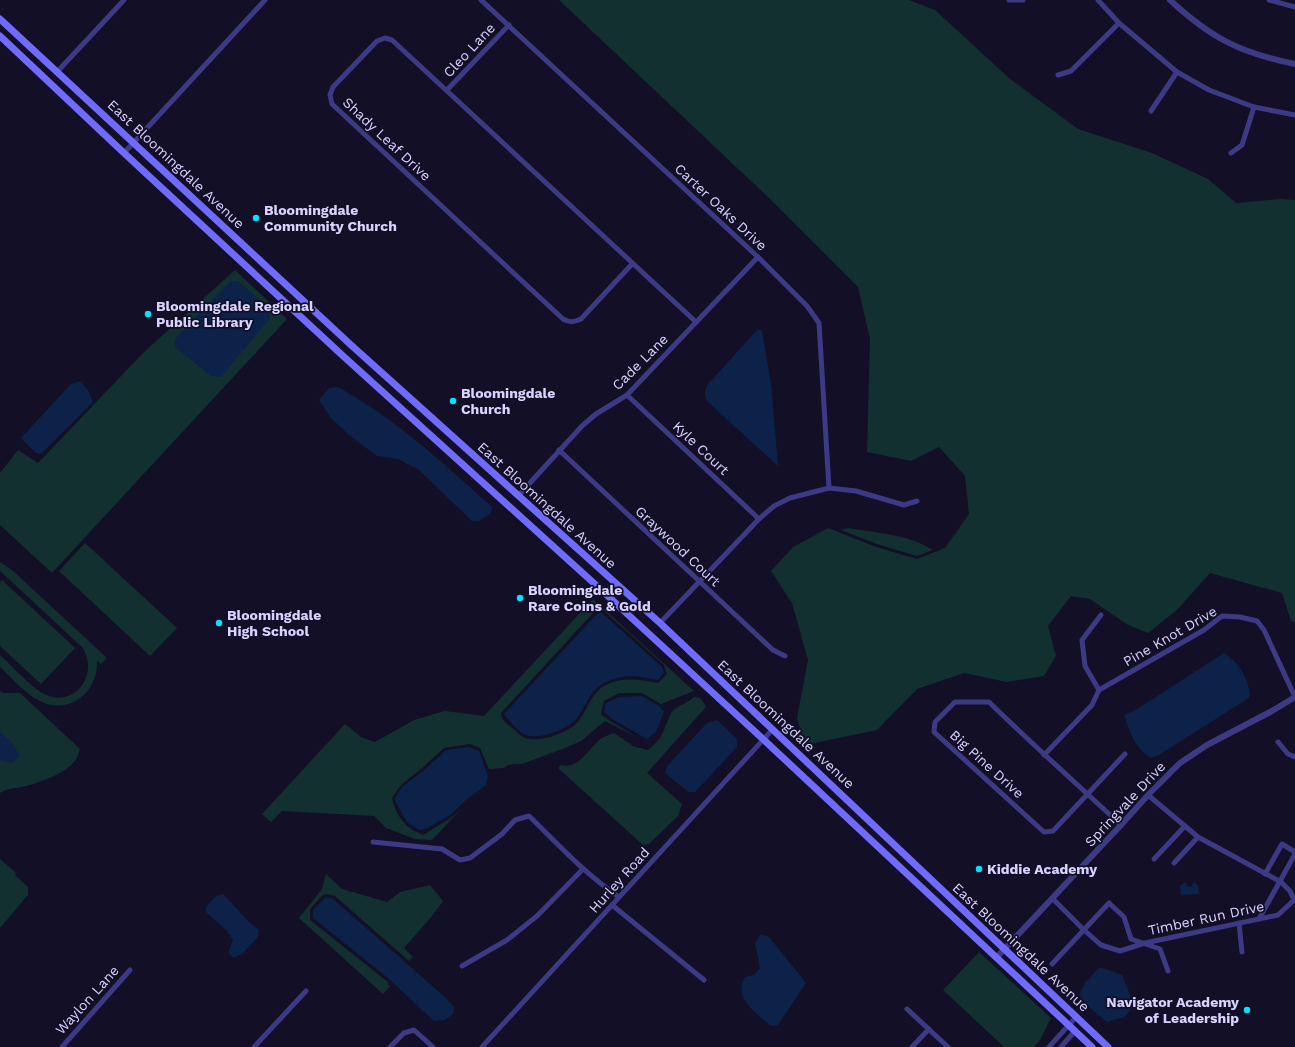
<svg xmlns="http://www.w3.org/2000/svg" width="1295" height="1047" viewBox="0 0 1295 1047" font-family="'Work Sans',sans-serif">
<rect width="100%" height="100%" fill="#130f26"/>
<!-- green -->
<g fill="#12302f" fill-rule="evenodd">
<polygon points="559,0 909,0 935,10 1009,78 1078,129 1152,153 1208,179 1236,203 1280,199 1295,200 1295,622 1291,621 1282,593 1210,573 1177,610 1148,633 1128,625 1090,599 1071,596 1048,626 1056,656 1044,676 1007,682 964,673 917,689 877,730 805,745 797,718 808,660 792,603 771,571 793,547 828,528 876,547 917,559 945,548 969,514 965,476 939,447 911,461 867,452 870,339 858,287 767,196"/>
<polygon points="235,270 287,319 52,573 0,525 0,473 18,450 38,463 144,352"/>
<path d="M848,528c28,5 60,6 85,22l-16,6 -40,-12 -36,-14z"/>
<polygon points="85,543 177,628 150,656 59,571"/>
<path d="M0,562l12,8 95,88 -6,6 -4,-4c2,32 -28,56 -57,41 -15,-7 -28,-23 -40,-34v-12c11,10 32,33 44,39 31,15 56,-20 38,-47l-82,-76z"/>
<polygon points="2,580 75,648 41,684 0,646 0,582"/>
<path d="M593,599l101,92 -33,13 -19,-11h-23l-15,8 -3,13 9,7 29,17 -34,-17 -24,20 -18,8 -41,15h-8l-6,1 -4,3 -15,1 -9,-21 -10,-4 -26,4 -23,21 -20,16 -9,13c2,13 12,29 25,34 2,1 4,2 6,3l28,-17 11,-10 -30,32 -17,-1 -29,-11 -12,-12 -92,-5 -11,11 -9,-8 83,-90 16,13 14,5 39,-22 31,-9 39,5zM600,609l3,1 61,55 3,9 -9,9c-18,-3 -36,-7 -54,3 -14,8 -17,27 -29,39 -11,9 -39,19 -52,12 -3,-1 -5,-4 -7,-6 -6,-5 -15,-10 -15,-18l92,-100z"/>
<path d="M0,691l3,2h17l60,56c-1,2 -2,6 -3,9 -9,15 -40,26 -56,29 -9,2 -13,1 -21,6z"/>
<path d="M694,697l6,1 6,8 -1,2 -58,65 35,31 -4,12 -29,28 -6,1 -85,-77 3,-3c19,5 28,-18 41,-27 4,-2 8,-4 12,-5l19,13 14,4c10,-6 15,-14 19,-25 2,-4 3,-8 5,-12 6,-8 16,-9 23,-16z"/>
<polygon points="0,859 16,873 15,875 28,887 28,895 0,928"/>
<polygon points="326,874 342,889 387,902 400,892 430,885 443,901 432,916 404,948 413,957 409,961 335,896 326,894 323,895 310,909 310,920 389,983 388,984 390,986 383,994 299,918 322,889"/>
<polygon points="979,952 1051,1018 1040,1040 1034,1047 1004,1047 943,990"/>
</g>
<!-- water -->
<g fill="#0c2248">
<polygon points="238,281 269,308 270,318 221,377 211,376 175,347 175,339 230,282"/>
<path d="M758,329l4,1 9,54 7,82 -71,-65c-3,-7 -3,-10 1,-17z"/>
<polygon points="80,381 88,390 93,402 41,454 36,453 21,438 71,384"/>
<path d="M338,387c58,32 105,76 154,120l-1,6 -12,8h-7l-53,-51 -21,-11 -21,-3 -28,-21 -18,-17 -12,-18 10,-12z"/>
<path d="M601,612l61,55 2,6 -6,7c-20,-4 -34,-7 -54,3 -16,8 -19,29 -32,40 -10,8 -34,17 -46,12 -7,-3 -18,-15 -22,-21l91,-98z"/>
<path d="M1224,653c15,10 24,24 26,42l-1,3 -90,57 -8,3c-17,-11 -20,-24 -27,-43l10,-4z"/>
<polygon points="642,696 659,706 664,712 656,732 647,739 612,719 604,712 606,703 619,697"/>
<polygon points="717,720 737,739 737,747 695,792 688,792 665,773 667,766 707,723"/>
<polygon points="0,732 11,742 20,756 13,763 0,761"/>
<polygon points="469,747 479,751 488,776 486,785 467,799 450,815 426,829 419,830 407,822 394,799 402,787 423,771 446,750"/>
<polygon points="1185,882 1187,886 1191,887 1194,882 1198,886 1199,894 1181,895 1180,886"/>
<polygon points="223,894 249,922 259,930 258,937 242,954 234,958 228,953 233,940 227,931 206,912 206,907 216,896"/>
<polygon points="325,898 332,898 446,998 454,1007 453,1014 445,1020 434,1021 388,978 313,918 313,910"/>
<path d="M761,934l8,3 37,46 -28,42 -7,1c-14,-13 -39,-27 -26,-49l9,-2 6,-7 -5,-25z"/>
<polygon points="1099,968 1103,968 1122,975 1130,995 1133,1006 1125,1017 1107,1022 1088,1006 1079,995 1085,983"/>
</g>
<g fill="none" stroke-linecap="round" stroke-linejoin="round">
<!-- minor -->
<g stroke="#3d3a85" stroke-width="5">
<polyline points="481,0 758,257 807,306 819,323 829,488"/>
<polyline points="1009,0 1023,0"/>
<polyline points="1098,0 1119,23 1177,72 1209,90 1254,107 1295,115"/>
<polyline points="1269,0 1295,7"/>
<polyline points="57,72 124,0"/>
<polyline points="1058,75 1071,71 1119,23"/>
<polyline points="447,90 509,25"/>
<polyline points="1151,111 1177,72"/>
<polyline points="124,153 265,0"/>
<polyline points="1231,153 1242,145 1254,107"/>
<path d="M632,264l-51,55c-7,3 -11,4 -18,0l-231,-215 -2,-9 3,-8 44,-46 8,-3 7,2 304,282"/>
<polyline points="627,395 759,519"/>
<polyline points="559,450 773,650 785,656"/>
<polyline points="518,496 582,426 596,414 627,395 758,257"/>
<polyline points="660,623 759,519 774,506 790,498 829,488 856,491 904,505 917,501"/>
<polyline points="1099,690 1085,666 1082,640 1101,615"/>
<polyline points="1278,742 1288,754 1295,757"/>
<polyline points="1044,755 1092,705 1099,690 1204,630 1222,616 1240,617 1257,621 1264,630 1295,697"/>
<polyline points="1148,795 1198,837 1281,882 1290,891 1294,900"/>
<path d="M1121,825c-44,-41 -89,-81 -132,-123h-34l-20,20 -1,10 110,100 9,-1 72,-77"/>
<path d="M373,842l69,7 18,11 10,-2 32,-24 13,-14 14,-4c29,28 57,59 90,81"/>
<polyline points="1154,859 1185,826"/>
<polyline points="1174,863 1198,837"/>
<polyline points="1265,874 1282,844 1295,852"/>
<polyline points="1052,898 1084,930 1101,945 1120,951 1145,943 1278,915 1294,900"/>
<polyline points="612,905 704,980"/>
<polyline points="1259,919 1295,854"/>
<polyline points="1239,923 1242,952"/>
<polyline points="1052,964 1109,903 1124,917 1131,939 1160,949 1168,971"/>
<polyline points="462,966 507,940 537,916 583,869"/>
<polyline points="907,1009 948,1047"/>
<polyline points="62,1047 130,970"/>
<polyline points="254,1047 306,991"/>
<polyline points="390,1047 404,1033 414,1030 433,1047"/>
<polyline points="482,1047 773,729"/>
<polyline points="912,1047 929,1029"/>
<polyline points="1049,1047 1077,1016"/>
<polyline points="1061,1047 1075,1031"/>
</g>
<!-- tertiary -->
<g stroke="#3d3a85" stroke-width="6">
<path d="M1170,0c41,38 70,53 125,64"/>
<polyline points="997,957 1121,825 1148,795 1180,763 1207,745 1272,711 1295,697"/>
</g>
<!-- secondary -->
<g stroke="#6f6bff" stroke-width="7">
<polyline points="0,19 351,345 660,623 1108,1047"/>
<polyline points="0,36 124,153 342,355 597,586 764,740 1092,1047"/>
</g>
</g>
<!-- markers -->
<g fill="#00e5ff" stroke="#130f26" stroke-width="1.5">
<circle cx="256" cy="218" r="4"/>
<circle cx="148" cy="314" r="4"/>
<circle cx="453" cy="401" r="4"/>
<circle cx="520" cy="598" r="4"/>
<circle cx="219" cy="623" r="4"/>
<circle cx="979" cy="869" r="4"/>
<circle cx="1247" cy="1010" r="4"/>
</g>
<g text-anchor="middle" stroke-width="3.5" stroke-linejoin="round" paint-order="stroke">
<!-- street labels -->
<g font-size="14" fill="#d9d4ff" stroke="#130f26">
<text transform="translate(469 50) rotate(-47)" y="5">Cleo Lane</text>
<text transform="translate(387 139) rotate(43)" y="5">Shady Leaf Drive</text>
<text transform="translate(176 164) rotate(43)" y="5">East Bloomingdale Avenue</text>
<text transform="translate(721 207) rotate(43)" y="5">Carter Oaks Drive</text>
<text transform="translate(640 362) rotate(-45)" y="5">Cade Lane</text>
<text transform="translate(701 448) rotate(43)" y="5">Kyle Court</text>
<text transform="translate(547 505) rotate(42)" y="5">East Bloomingdale Avenue</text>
<text transform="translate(678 546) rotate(43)" y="5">Graywood Court</text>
<text transform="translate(1170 636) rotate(-30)" y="5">Pine Knot Drive</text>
<text transform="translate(786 724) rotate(43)" y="5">East Bloomingdale Avenue</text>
<text transform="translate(987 764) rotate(42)" y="5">Big Pine Drive</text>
<text transform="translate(1125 804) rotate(-47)" y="5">Springvale Drive</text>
<text transform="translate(619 880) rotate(-48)" y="5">Hurley Road</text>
<text transform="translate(1206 918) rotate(-12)" y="5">Timber Run Drive</text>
<text transform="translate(1021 947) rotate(43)" y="5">East Bloomingdale Avenue</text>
<text transform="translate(87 1000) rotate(-48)" y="5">Waylon Lane</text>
</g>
<!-- poi labels -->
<g font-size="14" font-weight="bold" fill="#d9d4ff" stroke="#130f26" text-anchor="start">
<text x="264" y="215">Bloomingdale<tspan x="264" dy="16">Community Church</tspan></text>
<text x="156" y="311">Bloomingdale Regional<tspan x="156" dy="16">Public Library</tspan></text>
<text x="461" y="398">Bloomingdale<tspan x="461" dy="16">Church</tspan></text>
<text x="528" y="595">Bloomingdale<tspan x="528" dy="16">Rare Coins &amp; Gold</tspan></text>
<text x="227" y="620">Bloomingdale<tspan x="227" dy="16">High School</tspan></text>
<text x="987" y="874">Kiddie Academy</text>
<text x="1239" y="1007" text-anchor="end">Navigator Academy<tspan x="1239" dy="16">of Leadership</tspan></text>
</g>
</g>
</svg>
